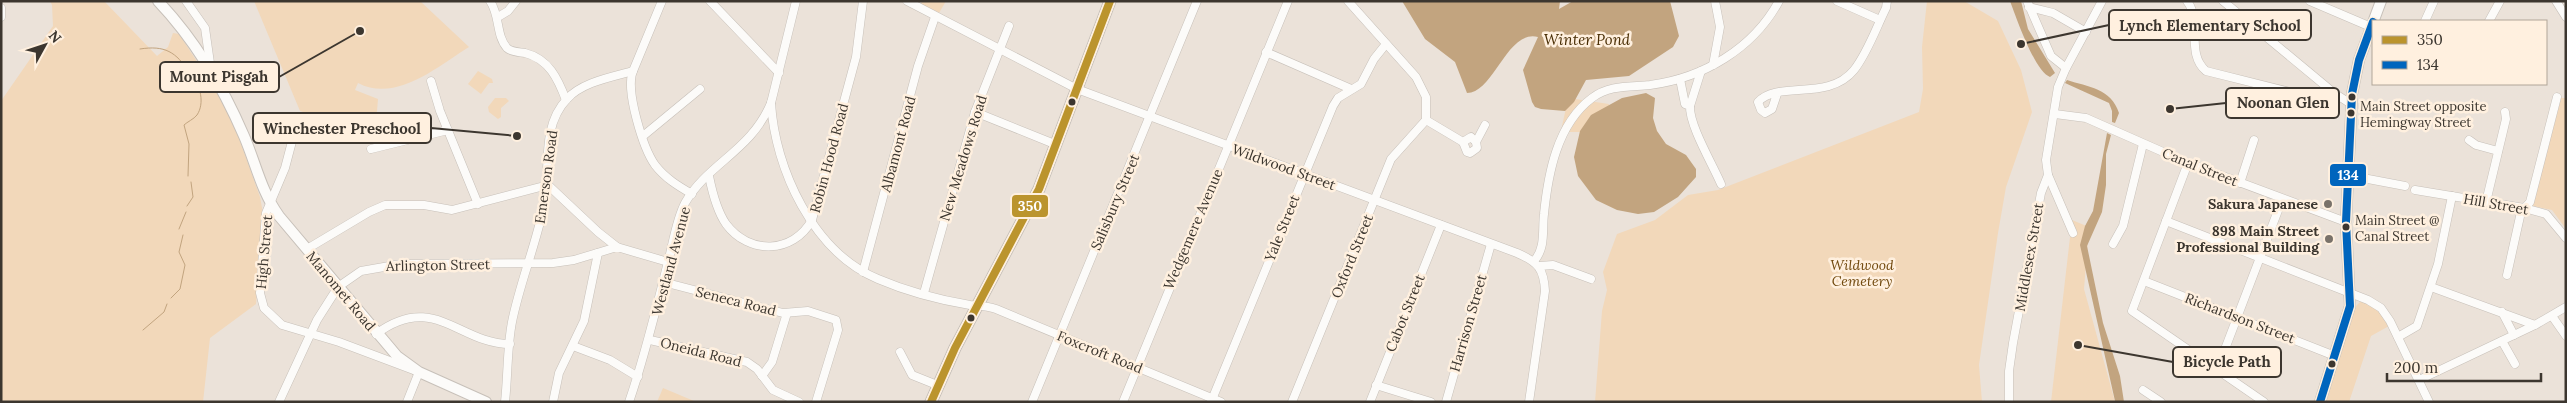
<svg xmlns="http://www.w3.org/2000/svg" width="2567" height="403" viewBox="0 0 2567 403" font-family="Lora,serif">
<rect width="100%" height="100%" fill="#ebe2d9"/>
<!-- green -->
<g fill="#f2d8ba">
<polygon points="50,1 104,1 157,56 168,47 173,33 179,34 220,97 234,124 260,197 263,213 256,304 210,338 203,402 1,402 1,101 53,26 52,5"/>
<path d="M254,1h166l49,46c-32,20 -73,56 -111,36l-3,7 23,9 -1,12 -7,22 -70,-22z"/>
<polygon points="922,1 946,1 939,13 921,4"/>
<polygon points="1927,1 1964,1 1998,21 2021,70 2032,112 2006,187 1998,233 1979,365 1982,402 1595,402 1602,311 1607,290 1603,272 1617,234 1655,220 1688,195 1718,190 1919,112 1923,89 1922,47"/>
<polygon points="478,71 492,79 493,83 489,83 481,94 468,84"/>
<polygon points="495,98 506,98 509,101 501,108 501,117 498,119 489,112 488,107"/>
<polygon points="2561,98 2566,98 2566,229 2552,210 2533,206"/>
<polygon points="1575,99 1609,104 1607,116 1581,132 1569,132 1559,140 1566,108"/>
<polygon points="2072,220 2089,227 2084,289 2115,402 2051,402"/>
<polygon points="2361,301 2377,308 2389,326 2371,336 2349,402 2326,402 2355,307"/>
<polygon points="663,388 694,401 694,402 657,402"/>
</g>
<!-- water -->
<g fill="#c2a47f">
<path d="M1402,1h158l-1,8 14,-8h97l9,35 -6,11 -44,29 -43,4 -12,22 -9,9 -24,-2 -6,-2 -3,-5 -9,-32 15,-33c-31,-8 -44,56 -71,56l-12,-31 -30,-23z"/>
<path d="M2010,1h11l7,28 27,44 -5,4c-15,-5 -34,-60 -40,-76z"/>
<path d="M2067,80c21,7 44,8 52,33l-4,10 -3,-1v-11l-3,-8 -44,-20z"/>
<polygon points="1646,93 1655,98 1653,118 1657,131 1666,144 1686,155 1696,169 1696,177 1678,197 1654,212 1638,214 1617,210 1596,200 1578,176 1574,157 1580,131 1591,115 1622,98"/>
<polygon points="2107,133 2111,135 2106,154 2106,185 2102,212 2087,246 2103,323 2120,376 2124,402 2115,401 2080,245 2085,226 2093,211"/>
</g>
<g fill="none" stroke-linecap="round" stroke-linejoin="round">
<!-- stream -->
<g stroke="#c2a47f" stroke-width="1">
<path d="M140,49c25,-4 36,3 49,23"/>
<path d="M188,176l1,-32 -5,-19c3,-3 10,-6 13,-10 8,-12 3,-29 -4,-39"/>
<polyline points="187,206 193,197 191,182"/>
<polyline points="179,229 186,212"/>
<polyline points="171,298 180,289 185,265 179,252 183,235"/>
<polyline points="143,330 164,312 167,304"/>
</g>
<!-- minor casing -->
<g stroke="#c7c0b9" stroke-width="9">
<g id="minor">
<polyline points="186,1 205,28 211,70"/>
<path d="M490,1c10,14 6,35 17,47 4,4 12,4 18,5 24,6 33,26 41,47"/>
<polyline points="710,1 779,73"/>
<path d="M907,1l170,88 440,164c21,9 27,16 28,38l-16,111"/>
<polyline points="1348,1 1416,77 1426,97 1426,120 1463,142 1471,137 1476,142 1485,125"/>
<polyline points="1837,1 1880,20"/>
<polyline points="2027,1 2051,56 2066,68"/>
<path d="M2187,1c16,21 -2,52 19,70l100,25 20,2 8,-5"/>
<polyline points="2223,1 2334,93 2351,104"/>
<polyline points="2310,1 2371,27"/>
<polyline points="2556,1 2566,17"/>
<polyline points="2029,7 2053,13 2086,32"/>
<polyline points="1,8 1,17"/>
<polyline points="498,17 508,11 516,1"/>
<polyline points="2425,21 2434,1"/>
<polyline points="2489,21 2500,1"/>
<polyline points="1266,52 1351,89"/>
<polyline points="1713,65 1720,27 1715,1"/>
<path d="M633,71c-8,19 10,77 22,94 10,13 23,21 37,29"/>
<path d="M1680,79l5,25 5,2c-1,19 23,59 31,78"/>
<polyline points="431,81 440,111 478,204"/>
<path d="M1777,94l-5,15 -7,4 -4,-3 -3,-8c20,-22 70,0 96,-32 14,-18 22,-42 32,-62l1,-7"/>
<path d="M771,103c4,66 42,149 107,176 28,12 62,21 92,26 9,1 17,1 26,4l225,93"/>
<polyline points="1690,106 1701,71"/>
<polyline points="975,112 1057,145"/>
<polyline points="2055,114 2086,118 2188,163 2346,222"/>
<polyline points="294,134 285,168 266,213 260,293 264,308 282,325 339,342 419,372 407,402"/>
<polyline points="643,136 700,89"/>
<polyline points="2469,140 2476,145 2498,151"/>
<polyline points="1463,142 1467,152 1470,153 1477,148 1476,142"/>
<polyline points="371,149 448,130"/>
<polyline points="2188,163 2132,311 2264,402"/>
<polyline points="2048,175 2073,233"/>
<polyline points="2347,175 2405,186"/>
<path d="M709,176c3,15 8,35 17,48 23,31 67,30 86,-4l44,-163 7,-56"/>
<polyline points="2240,183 2254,140"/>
<polyline points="2415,190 2524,208 2546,214 2566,238"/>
<polyline points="2486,202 2506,119 2505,112"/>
<polyline points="2166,221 2368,300 2381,308 2390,321 2429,402"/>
<polyline points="2113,244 2123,226 2143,144"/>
<polyline points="307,249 369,212 385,205 424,205 452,210 548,185 598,232 617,247"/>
<path d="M1534,261c12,-13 8,-31 10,-47 4,-40 13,-90 48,-116 17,-13 37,-11 58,-13 53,-7 103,-36 129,-84"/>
<polyline points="1540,266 1553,265 1591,279"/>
<polyline points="863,272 918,66 935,17"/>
<polyline points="2507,275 2521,212 2530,202 2557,97"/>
<polyline points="2144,281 2335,356"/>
<polyline points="663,282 783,313 808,311 836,320 838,330 816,402"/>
<polyline points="2431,287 2535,325"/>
<polyline points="924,293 975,112 1009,26"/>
<polyline points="2502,312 2514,335"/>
<polyline points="2552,316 2566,336"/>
<path d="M376,334c58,-43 83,10 134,10"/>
<polyline points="2398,337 2417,326 2438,264 2452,196"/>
<polyline points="650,340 747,362 757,369 773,390 799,402"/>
<polyline points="2502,341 2515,364"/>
<polyline points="573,346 610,360 638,377"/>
<polyline points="900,352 912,375 937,385"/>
<polyline points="2217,370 2282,200"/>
<polyline points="762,376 772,362 787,313"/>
<polyline points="2419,380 2535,325 2566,307"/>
<polyline points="1376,385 1431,402"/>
<polyline points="2143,390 2161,402"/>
<polyline points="279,402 317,320 338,287 361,271 401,264 553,263 574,260 617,247 668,262"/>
<path d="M505,402c3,-27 2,-54 7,-80 8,-40 24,-77 32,-117 7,-34 -4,-78 23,-106 15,-17 45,-22 66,-28l29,-70"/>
<polyline points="553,402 559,373 584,321 598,253"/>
<path d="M629,402c16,-46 27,-93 39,-140 5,-18 8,-42 17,-59 23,-40 66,-52 86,-100l25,-102"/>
<polyline points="1032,402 1197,1"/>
<polyline points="1123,402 1288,1"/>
<polyline points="1211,402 1333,106 1338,98 1361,84 1374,59 1386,44"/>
<polyline points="1292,402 1391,159 1426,120"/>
<polyline points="1370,402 1441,225"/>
<polyline points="1446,402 1491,244"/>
<polyline points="2009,402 2009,371 2013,343 2041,193 2048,175 2046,160 2058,87 2066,68 2102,1"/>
</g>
</g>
<!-- major casing -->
<g stroke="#c7c0b9" stroke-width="12">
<g id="major">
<path d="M158,1c37,39 65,86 86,135 12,28 17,55 35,80l118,140 22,16 67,30"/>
<polyline points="2320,402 2350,306 2346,222 2352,94 2359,60 2381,1"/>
</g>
</g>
<!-- highway casing -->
<g stroke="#c7c0b9" stroke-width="13">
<polyline id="highway" points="931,402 955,348 1039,189 1110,1"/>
</g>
<!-- minor -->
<use href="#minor" stroke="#fcfbf9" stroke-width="8"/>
<!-- major -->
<use href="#major" stroke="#fcfbf9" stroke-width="10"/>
<!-- highway -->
<use href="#highway" stroke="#fcfbf9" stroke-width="11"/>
<!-- bus-1 casing -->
<g stroke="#fff0df" stroke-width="11">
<polyline id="bus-1" points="931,402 955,348 1039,189 1110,1"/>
</g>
<!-- bus-2 casing -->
<g stroke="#fff0df" stroke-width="11">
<polyline id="bus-2" points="2320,402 2350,306 2346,222 2352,94 2359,60 2373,22"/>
</g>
<!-- bus-1 -->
<use href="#bus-1" stroke="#bb942d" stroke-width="8"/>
<!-- bus-2 -->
<use href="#bus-2" stroke="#0065bd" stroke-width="8"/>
</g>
<!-- markers -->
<g fill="#3c362f" stroke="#fff0df" stroke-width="2">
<circle cx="2352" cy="97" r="4.5"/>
<circle cx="1072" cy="102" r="4.5"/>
<circle cx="2351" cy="113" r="4.5"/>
<circle cx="2346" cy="227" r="4.5"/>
<circle cx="971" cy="318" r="4.5"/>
<circle cx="2332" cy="364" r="4.5"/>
</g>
<g fill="#79726a" stroke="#fff0df" stroke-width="2">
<circle cx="2328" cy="204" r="5"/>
<circle cx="2329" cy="239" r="5"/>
</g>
<g text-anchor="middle" stroke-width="5" stroke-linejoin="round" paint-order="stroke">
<!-- bus labels -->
<g font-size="13" fill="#3c362f" stroke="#fff0df" text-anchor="start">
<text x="2360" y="111">Main Street opposite<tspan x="2360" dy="16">Hemingway Street</tspan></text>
<text x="2355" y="225">Main Street @<tspan x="2355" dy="16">Canal Street</tspan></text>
</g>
<!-- street labels -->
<g font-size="14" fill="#3c362f" stroke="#fff0df">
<text transform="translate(898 144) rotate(-75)" y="5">Albamont Road</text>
<text transform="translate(829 158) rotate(-75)" y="5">Robin Hood Road</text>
<text transform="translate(963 158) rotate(-73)" y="5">New Meadows Road</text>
<text transform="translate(1284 167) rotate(20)" y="5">Wildwood Street</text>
<text transform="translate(2200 167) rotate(22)" y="5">Canal Street</text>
<text transform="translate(546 177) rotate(-82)" y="5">Emerson Road</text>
<text transform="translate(1115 202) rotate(-67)" y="5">Salisbury Street</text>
<text transform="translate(2496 204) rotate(10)" y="5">Hill Street</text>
<text transform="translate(1282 228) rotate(-68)" y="5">Yale Street</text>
<text transform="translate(1193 229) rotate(-67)" y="5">Wedgemere Avenue</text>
<text transform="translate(264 252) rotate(-85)" y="5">High Street</text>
<text transform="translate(1352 256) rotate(-68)" y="5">Oxford Street</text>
<text transform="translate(2029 257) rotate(-80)" y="5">Middlesex Street</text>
<text transform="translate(671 261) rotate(-75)" y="5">Westland Avenue</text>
<text transform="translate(438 265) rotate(-1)" y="5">Arlington Street</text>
<text transform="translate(341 291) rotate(50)" y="5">Manomet Road</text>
<text transform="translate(736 301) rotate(14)" y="5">Seneca Road</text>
<text transform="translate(1405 313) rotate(-68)" y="5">Cabot Street</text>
<text transform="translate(2240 318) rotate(21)" y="5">Richardson Street</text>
<text transform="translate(1468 323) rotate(-74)" y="5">Harrison Street</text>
<text transform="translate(701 352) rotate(14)" y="5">Oneida Road</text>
<text transform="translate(1100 352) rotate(22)" y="5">Foxcroft Road</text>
</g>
<!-- poi labels -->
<g font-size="14" font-weight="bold" fill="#3c362f" stroke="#fff0df" text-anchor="end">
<text x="2318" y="209">Sakura Japanese</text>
<text x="2319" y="236">898 Main Street<tspan x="2319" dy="16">Professional Building</tspan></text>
</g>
<!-- park labels -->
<g font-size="14" font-style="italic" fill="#724a0f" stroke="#fff0df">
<text x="1862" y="270">Wildwood<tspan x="1862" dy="16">Cemetery</tspan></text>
</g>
<!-- water labels -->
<g font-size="15" font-style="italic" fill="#492d04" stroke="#fff0df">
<text x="1587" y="45">Winter Pond</text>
</g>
</g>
<!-- callouts -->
<path fill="none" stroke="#3c362f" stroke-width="2" d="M2021 44L2109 25M360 31L279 77M2170 109L2226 103M517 136L431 128M2078 345L2173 362"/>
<g fill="#3c362f" stroke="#fff0df" stroke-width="2">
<circle cx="2021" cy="44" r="5"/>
<circle cx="360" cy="31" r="5"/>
<circle cx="2170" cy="109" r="5"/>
<circle cx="517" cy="136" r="5"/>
<circle cx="2078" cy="345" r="5"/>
</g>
<g fill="#fff0df" stroke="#3c362f" stroke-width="2">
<rect x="2109" y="10" width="202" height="30" rx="5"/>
<rect x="160" y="62" width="119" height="30" rx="5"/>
<rect x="2226" y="88" width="113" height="30" rx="5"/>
<rect x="253" y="113" width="178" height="30" rx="5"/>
<rect x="2173" y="347" width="108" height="30" rx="5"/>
</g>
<g font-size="15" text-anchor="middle" font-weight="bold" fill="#3c362f">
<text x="2210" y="31">Lynch Elementary School</text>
<text x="219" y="82">Mount Pisgah</text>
<text x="2283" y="108">Noonan Glen</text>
<text x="342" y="134">Winchester Preschool</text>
<text x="2227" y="367">Bicycle Path</text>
</g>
<g stroke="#fff0df" stroke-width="2">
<rect x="2329" y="163" width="38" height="24" rx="5" fill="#0065bd"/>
<rect x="1011" y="194" width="38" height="24" rx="5" fill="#bb942d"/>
</g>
<g font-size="14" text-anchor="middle" font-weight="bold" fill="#fff">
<text x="2348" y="180">134</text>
<text x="1030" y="211">350</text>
</g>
<!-- border -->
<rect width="2567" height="403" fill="none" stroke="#3c362f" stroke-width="5"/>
<!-- legend -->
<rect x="2372" y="20" width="175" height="65" fill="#fff0df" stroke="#b1a699"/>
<rect x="2382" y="36" width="25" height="8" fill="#bb942d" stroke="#b1a699"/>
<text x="2417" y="45" font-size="15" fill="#3c362f">350</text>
<rect x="2382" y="61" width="25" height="8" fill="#0065bd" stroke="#b1a699"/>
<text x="2417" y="70" font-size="15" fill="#3c362f">134</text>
<!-- north arrow -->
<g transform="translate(45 45) rotate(50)" stroke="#fff0df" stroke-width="4" paint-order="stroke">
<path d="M0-4L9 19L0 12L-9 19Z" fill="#3c362f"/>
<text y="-8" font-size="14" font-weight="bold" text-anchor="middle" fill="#3c362f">N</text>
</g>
<!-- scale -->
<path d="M2387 373v8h154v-8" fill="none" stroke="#3c362f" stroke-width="2.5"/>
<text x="2394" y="373" font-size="15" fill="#3c362f" stroke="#fff0df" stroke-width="4" paint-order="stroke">200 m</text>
</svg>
